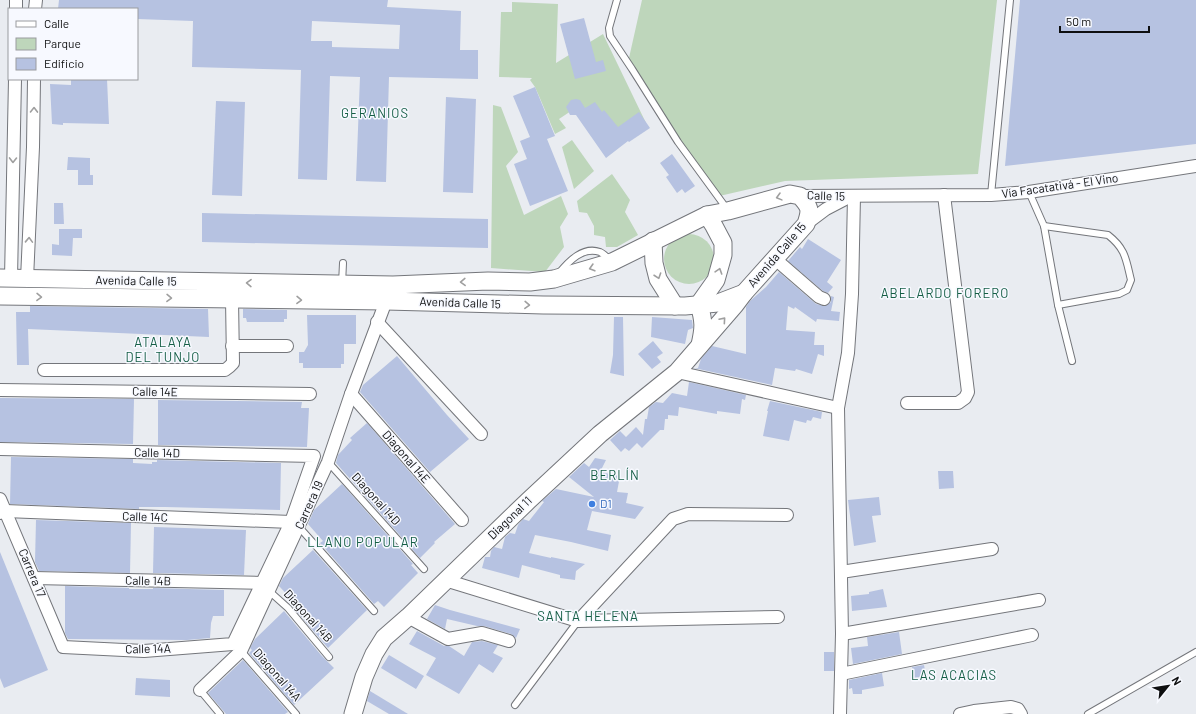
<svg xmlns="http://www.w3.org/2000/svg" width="1196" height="714" viewBox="0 0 1196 714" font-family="Barlow,sans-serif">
<rect width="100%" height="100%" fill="#e9ecf1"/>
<!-- green -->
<g fill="#bed6bb">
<polygon points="642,0 997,0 978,174 785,181 715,197 629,58"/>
<polygon points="512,2 558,4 556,63 603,34 646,123 621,142 587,113 580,105 559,119 566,128 555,134 539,96 535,87 530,80 532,78 499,77 501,12 512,12"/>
<polygon points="493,105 501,107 518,152 506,166 524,215 561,196 568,214 560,227 564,247 545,272 491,268"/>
<polygon points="572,140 594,171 574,189 562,147"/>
<polygon points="612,174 630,200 625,212 638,235 617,247 606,247 605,237 594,235 594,226 587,213 579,212 577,201"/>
<circle cx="689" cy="259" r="25"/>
</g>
<!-- building -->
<g fill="#b6c2e1" fill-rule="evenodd">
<path d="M59,0h329l-1,7 74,4 -1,39h18v29l-89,-2 -3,105 -30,-1 4,-104 -30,-1 -3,104 -29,-1 3,-109 -109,-3 1,-46 -56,-2v-10h-79zM312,21l88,4 -1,24 -67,-2v-6h-21z"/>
<polygon points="1020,0 1196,0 1196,144 1005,166"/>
<polygon points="584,18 596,62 603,60 606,71 575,79 560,24"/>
<polygon points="71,79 107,79 109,124 63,123 63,125 52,124 50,84 71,85"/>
<polygon points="535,87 555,136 547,139 568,191 530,206 514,164 527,159 520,141 530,137 513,96"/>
<polygon points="446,97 476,99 473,193 443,192"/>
<polygon points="576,99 580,100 585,108 595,102 602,112 604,110 618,127 639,112 650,128 629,142 628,141 606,158 576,115 570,115 566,107 571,100"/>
<polygon points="216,101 245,102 242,196 212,195"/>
<polygon points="672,154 695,186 685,193 682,189 677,193 666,177 669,175 660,163"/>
<polygon points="68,157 90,158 90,175 93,175 93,185 78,185 78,170 67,170"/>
<polygon points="54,203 63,203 64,224 54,224"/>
<polygon points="202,213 488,219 488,248 202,242"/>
<polygon points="59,229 82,229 82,238 73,238 72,256 52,255 52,244 59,245"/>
<polygon points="808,239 841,260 827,282 833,287 828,293 823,291 788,261 800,247 802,249"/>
<polygon points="779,272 816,304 825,306 831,302 831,296 834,297 831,311 840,312 839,321 817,319 816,322 795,307 794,309 788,306 786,330 815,332 814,345 824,345 824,356 818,354 812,374 796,369 795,371 775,368 772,385 694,368 698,368 701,359 712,346 746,354 746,307 750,301 766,287"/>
<polygon points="30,306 208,309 209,337 28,329 29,365 17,365 16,312 30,312"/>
<polygon points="243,309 287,310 287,319 284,319 284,322 247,322 246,318 243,318"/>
<polygon points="307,315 356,315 356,344 344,344 344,364 341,364 341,368 303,368 303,363 299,363 299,352 304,352 308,345"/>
<polygon points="614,317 623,317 624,376 610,373 613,355"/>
<polygon points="652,317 692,320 693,328 688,330 685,344 651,337"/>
<polygon points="653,341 663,353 657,357 661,362 652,369 638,354"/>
<polygon points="397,356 447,415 469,439 430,472 360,392 363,385"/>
<polygon points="689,382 746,395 745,400 742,399 740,414 717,411 717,414 679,407 678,416 668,415 668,419 665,419 664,430 660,430 642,448 637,443 629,451 625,448 621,452 610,440 620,431 626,437 636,427 643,435 645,419 647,419 649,407 656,402 663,403 672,393 687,396"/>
<polygon points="0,398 134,399 133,444 0,442"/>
<polygon points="158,400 302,402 301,408 309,408 307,447 158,445"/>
<polygon points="770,401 822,412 821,419 813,417 811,421 807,420 806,423 794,420 789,441 763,436 768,411 767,411"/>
<polygon points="367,423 455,524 434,542 435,543 420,558 336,463 338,455 352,440 350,438"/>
<polygon points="11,457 133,459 133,463 152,464 152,462 157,462 157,460 281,463 280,510 165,507 139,507 139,509 10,504"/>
<polygon points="595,458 606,460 600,472 620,476 617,492 628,493 626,503 644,507 635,519 592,511 587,530 611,535 608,551 571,542 535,535 529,553 551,558 551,557 585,564 576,571 575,580 560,578 560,575 522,565 519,578 482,568 485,557 490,557 491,551 494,547 502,549 505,537 510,533 515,534 518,525 523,519 529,521 544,502 542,501 556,489 594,497 569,477 584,463 589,467"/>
<polygon points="938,471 953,471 954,488 939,489"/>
<polygon points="342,484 413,564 411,565 418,573 384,607 378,601 374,604 320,543 323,541 308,524 314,510"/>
<polygon points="879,497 881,515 872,516 876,542 854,546 848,500"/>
<polygon points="36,520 131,523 130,573 39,571 35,562"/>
<polygon points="154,527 246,530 244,575 153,573"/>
<polygon points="313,550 367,610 328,648 291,605 294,602 279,586 283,578"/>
<polygon points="0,552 48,670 4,688 0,678"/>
<polygon points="65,586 129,588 129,589 153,589 153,588 224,590 224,616 213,616 211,623 210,638 187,640 68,639 65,633"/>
<polygon points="883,589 887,607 852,611 851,596 869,594 869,592"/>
<polygon points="435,605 450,610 520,629 516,638 511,634 484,626 477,626 447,619 445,629 427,619"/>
<polygon points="284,611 321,655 334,668 294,705 249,653 252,650 250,648 255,639"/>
<polygon points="417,631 444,646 449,646 464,656 472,642 482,641 498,645 493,653 503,658 493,673 479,664 459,694 426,675 436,658 409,644"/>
<polygon points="899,632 902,654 853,664 851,648 868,646 867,637"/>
<rect x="824" y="652" width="10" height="19"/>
<polygon points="389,655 424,676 416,689 381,668"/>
<polygon points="243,660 288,712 285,714 226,714 208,693"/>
<polygon points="924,665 926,676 914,678 912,667"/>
<polygon points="882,673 884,686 862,690 862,694 853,694 852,688 849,689 849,680"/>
<polygon points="136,678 170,680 170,697 135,695"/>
<polygon points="370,691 408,714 389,714 367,701"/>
</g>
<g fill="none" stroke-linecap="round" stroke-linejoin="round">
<!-- lane casing -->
<g stroke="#74767b" stroke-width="8">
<g id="lane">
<polyline points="617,0 609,28 610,36 632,69 678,142 727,209"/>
<polyline points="1029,192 1044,226 1058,305 1072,361"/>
<polyline points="991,195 1010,0"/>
<path d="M1044,226l64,9c18,14 18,25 23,45l-4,10 -8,4 -61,11"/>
<path d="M559,273c10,-12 24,-27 41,-21 4,2 8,6 11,9"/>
<polyline points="342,284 343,263"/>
<polyline points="328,462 424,569"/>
<polyline points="299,527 374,611"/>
<polyline points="269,591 288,608 329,657"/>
<polyline points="241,651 296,714"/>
<polyline points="200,690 220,714"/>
<polyline points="515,705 578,621"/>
<polyline points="1088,714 1196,652"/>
</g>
</g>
<!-- street casing -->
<g stroke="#74767b" stroke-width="14">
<g id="street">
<polyline points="16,9 16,0"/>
<polyline points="35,9 36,0"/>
<polyline points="800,196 991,195 1029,192 1196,166"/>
<polyline points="806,224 826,209 849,197"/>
<polyline points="774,258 819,297 824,299"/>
<polyline points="11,278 15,79"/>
<polyline points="27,279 33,147 34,79"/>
<polyline points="377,322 481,434"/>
<polyline points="232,346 287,346"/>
<polyline points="44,370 225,370 229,367 233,363 232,299"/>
<polyline points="677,372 838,408"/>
<polyline points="0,390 310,394"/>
<polyline points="351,394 462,520"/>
<polyline points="907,403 958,403 965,398 968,392 944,195"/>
<polyline points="0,449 314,456 291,522 233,644 144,651 63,647 0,499"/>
<polyline points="0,513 5,511 291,522"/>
<polyline points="841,572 992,549"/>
<polyline points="34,578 262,583"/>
<polyline points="445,580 578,621 778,617"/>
<polyline points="408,617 448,639 482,633 509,641"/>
<polyline points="578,621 673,519 688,514 787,515"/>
<polyline points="842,634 1039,600"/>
<polyline points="841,674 1032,635"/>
<polyline points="200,690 241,651 328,462 351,394 386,301"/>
<polyline points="840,714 842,634 838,408 848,353 852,294 854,196"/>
<polyline points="960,714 974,711 1011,707 1018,709 1021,714"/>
</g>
</g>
<!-- secondary casing -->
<g stroke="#74767b" stroke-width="19">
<g id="secondary">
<polyline points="653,241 654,263 658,279 675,306"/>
<path d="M0,278l393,7 95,-4 42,1 24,-3 58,-17 95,-47 21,-4 62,-17 10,2c10,11 11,13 6,28l-62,69 -26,10 -33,3 -142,-1 -157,-4 -386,-5"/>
<path d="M700,345c4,-18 4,-23 -1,-41l17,-24 7,-25v-12l-9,-17 -7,-11"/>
<polyline points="353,714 364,677 374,654 384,638 408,617 528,501 600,434 677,372 735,305 744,293"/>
</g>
</g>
<!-- lane -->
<use href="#lane" stroke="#fff" stroke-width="6"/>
<!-- street -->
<use href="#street" stroke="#fff" stroke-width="12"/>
<!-- secondary -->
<use href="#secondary" stroke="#fff" stroke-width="17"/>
</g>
<!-- one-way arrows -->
<defs><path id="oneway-chevron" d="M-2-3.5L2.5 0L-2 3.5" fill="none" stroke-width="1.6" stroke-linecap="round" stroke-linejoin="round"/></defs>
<g stroke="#9f9f9f">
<use href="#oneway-chevron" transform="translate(34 110) rotate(-89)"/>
<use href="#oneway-chevron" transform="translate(13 160) rotate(91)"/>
<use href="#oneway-chevron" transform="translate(779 197) rotate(165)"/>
<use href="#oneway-chevron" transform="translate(29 240) rotate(-88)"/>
<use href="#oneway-chevron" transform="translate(592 268) rotate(164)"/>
<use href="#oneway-chevron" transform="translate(719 271) rotate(-72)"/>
<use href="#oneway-chevron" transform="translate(658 276) rotate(71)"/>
<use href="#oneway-chevron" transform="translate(463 282) rotate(178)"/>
<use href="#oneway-chevron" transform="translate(249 283) rotate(-179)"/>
<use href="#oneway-chevron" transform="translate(39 297) rotate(1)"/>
<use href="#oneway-chevron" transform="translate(169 298) rotate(1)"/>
<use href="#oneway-chevron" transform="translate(299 300) rotate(1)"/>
<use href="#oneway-chevron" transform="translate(527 305) rotate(2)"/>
<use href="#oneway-chevron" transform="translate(723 320) rotate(-49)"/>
</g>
<!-- markers -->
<circle fill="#3f7fe0" stroke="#f7f9ff" stroke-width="1.5" cx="592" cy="504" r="4"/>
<g text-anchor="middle" stroke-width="3" stroke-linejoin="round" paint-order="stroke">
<!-- street labels -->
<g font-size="12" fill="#0e0f10" stroke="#f7f9ff">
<text transform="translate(1060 186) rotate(-8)" y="4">Vía Facatativá - El Vino</text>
<text transform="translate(826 196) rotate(2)" y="4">Calle 15</text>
<text transform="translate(777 255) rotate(-49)" y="4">Avenida Calle 15</text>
<text transform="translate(136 281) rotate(1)" y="4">Avenida Calle 15</text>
<text transform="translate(460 303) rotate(2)" y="4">Avenida Calle 15</text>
<text transform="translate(155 392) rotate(1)" y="4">Calle 14E</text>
<text transform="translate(157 453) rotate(1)" y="4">Calle 14D</text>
<text transform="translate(406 457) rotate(49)" y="4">Diagonal 14E</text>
<text transform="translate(376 499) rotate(48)" y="4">Diagonal 14D</text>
<text transform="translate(309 505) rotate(-66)" y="4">Carrera 19</text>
<text transform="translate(145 517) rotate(2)" y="4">Calle 14C</text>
<text transform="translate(510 518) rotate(-44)" y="4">Diagonal 11</text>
<text transform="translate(32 573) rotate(67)" y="4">Carrera 17</text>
<text transform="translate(148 581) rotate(1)" y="4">Calle 14B</text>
<text transform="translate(308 616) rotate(48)" y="4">Diagonal 14B</text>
<text transform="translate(148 649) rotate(-1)" y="4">Calle 14A</text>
<text transform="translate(277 675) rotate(49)" y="4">Diagonal 14A</text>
</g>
<!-- shop labels -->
<g font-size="12" fill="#366cbe" stroke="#f7f9ff" text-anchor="start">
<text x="600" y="508">D1</text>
</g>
<!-- neighbourhood labels -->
<g font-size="13" letter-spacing="1" fill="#155e46" stroke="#f7f9ff">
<text x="375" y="118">GERANIOS</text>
<text x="945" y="298">ABELARDO FORERO</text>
<text x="163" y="347">ATALAYA<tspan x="163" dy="15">DEL TUNJO</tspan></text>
<text x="615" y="480">BERLÍN</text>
<text x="363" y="547">LLANO POPULAR</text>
<text x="588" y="621">SANTA HELENA</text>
<text x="954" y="680">LAS ACACIAS</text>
</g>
</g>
<!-- legend -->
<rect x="8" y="8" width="130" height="72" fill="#f7f9ff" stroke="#9a9b9f"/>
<rect x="16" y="21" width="20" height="6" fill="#ffffff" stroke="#9a9b9f"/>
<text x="44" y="28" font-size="12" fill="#0e0f10">Calle</text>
<rect x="16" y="38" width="20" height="12" fill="#bed6bb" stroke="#9a9b9f"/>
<text x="44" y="48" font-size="12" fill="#0e0f10">Parque</text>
<rect x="16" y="58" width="20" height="12" fill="#b6c2e1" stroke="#9a9b9f"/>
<text x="44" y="68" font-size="12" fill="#0e0f10">Edificio</text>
<!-- north arrow -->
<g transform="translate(1168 686) rotate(60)" stroke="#f7f9ff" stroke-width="3" paint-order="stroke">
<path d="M0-3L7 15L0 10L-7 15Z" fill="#0e0f10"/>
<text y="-6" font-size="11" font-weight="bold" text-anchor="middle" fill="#0e0f10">N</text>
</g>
<!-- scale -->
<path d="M1060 26v6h89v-6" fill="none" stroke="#0e0f10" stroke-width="2"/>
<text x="1066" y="26" font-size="12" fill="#0e0f10" stroke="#f7f9ff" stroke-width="3" paint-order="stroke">50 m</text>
</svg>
